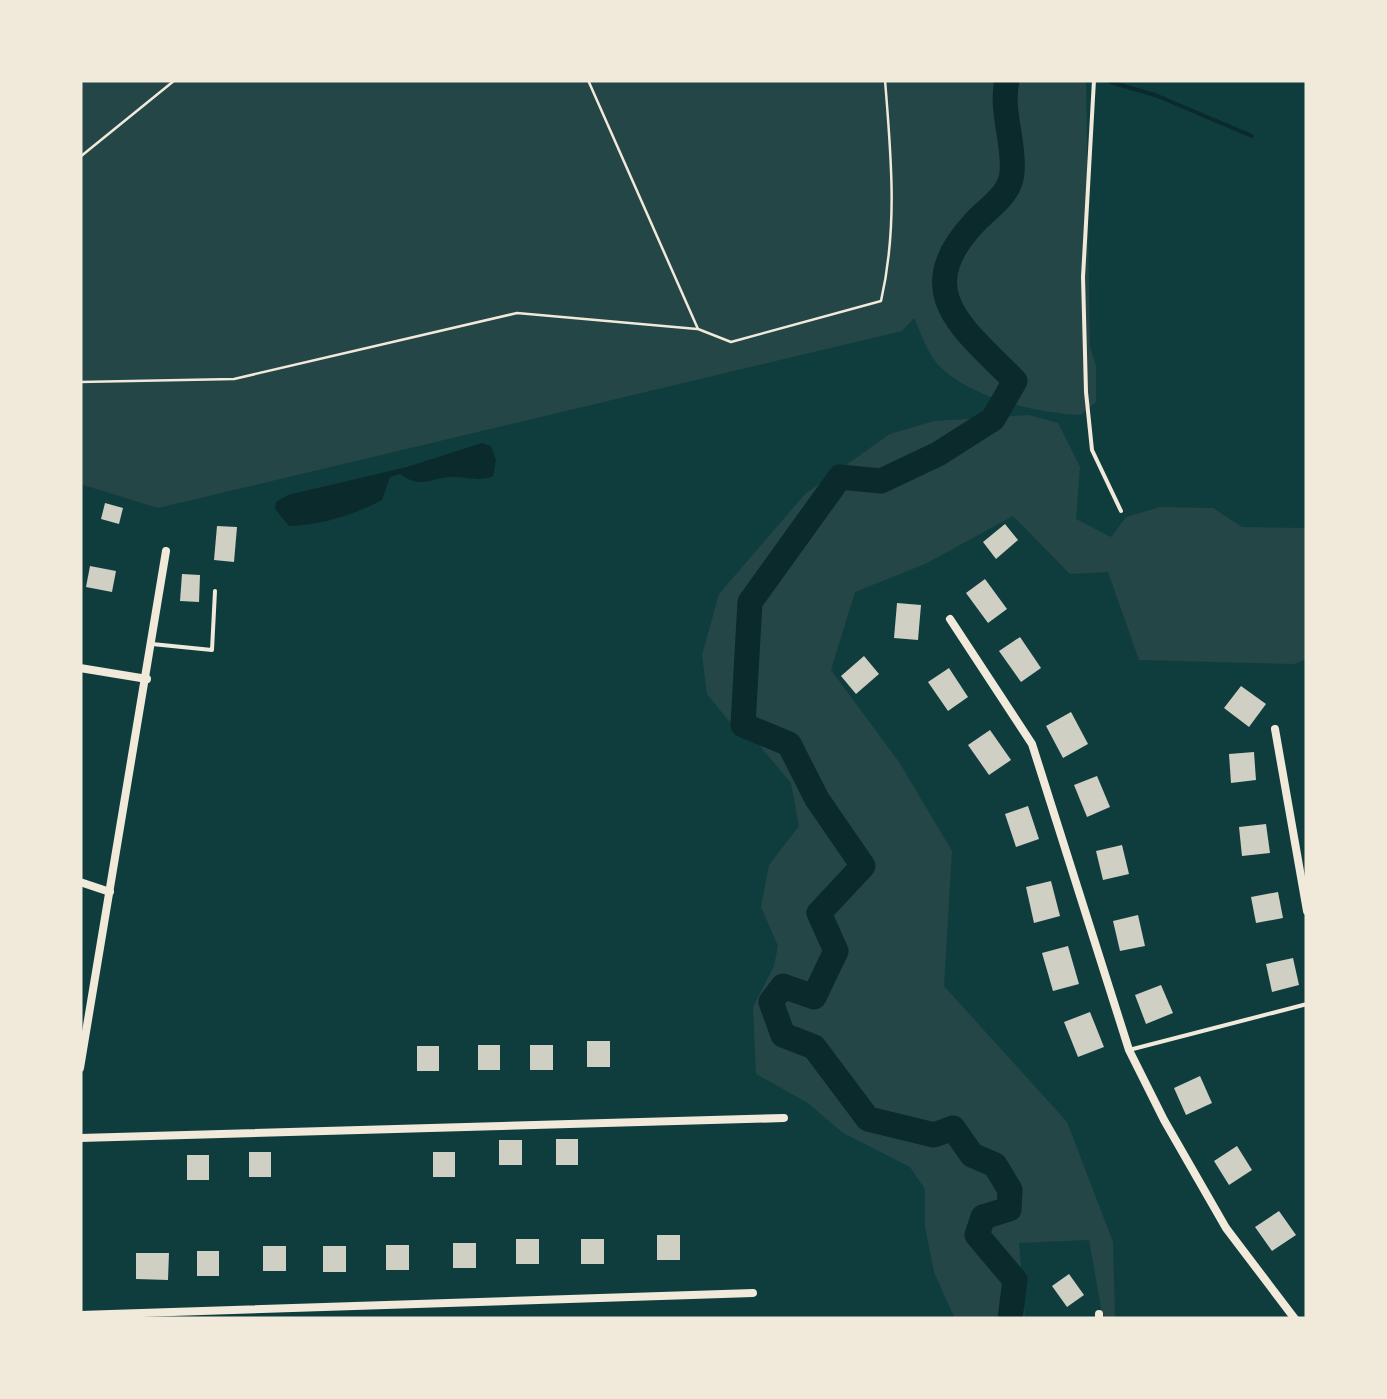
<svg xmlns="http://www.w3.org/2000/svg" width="1387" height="1399" viewBox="0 0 1387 1399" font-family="Arial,sans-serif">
<rect width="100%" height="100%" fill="#0f3d3e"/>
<!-- green -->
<g fill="#244646">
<path d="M80,80h1006l4,267 6,19v36l-15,13c-44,-2 -117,-18 -146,-54 -9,-12 -15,-30 -21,-43l-12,13 -744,177 -78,-24z"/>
<polygon points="1029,415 1058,423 1080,467 1076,519 1111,537 1126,517 1160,507 1213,508 1242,527 1307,528 1307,659 1294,664 1139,660 1108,572 1070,574 1013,516 925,564 855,592 831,670 899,762 952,851 944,986 1067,1122 1113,1242 1115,1319 1103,1319 1089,1240 1019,1243 1025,1319 955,1319 934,1272 925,1227 925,1189 910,1167 843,1133 808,1103 756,1074 753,1007 774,966 778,946 761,907 769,865 799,826 791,783 760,746 740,735 707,694 702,655 719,594 805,494 890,434 934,421"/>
</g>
<!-- water -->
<path fill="#0a2a2b" d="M482,443l9,3 5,14 -3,16c-15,6 -24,1 -40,1 -23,0 -31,13 -53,-3l-10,3 -8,23c-28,15 -61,25 -93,26l-14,-17 1,-7 12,-7 119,-28z"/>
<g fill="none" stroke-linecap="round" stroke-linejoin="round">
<!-- stream -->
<g stroke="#0a2a2b" stroke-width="4">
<polyline points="1077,80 1083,80"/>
<polyline points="1110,82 1155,95 1252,136"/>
</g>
<!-- river -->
<path stroke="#0a2a2b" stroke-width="25" d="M1007,80c-7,31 8,63 5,93 -2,22 -23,34 -37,49 -67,71 -10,107 40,159l-22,38 -55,35 -57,27 -41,-4 -90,125 -7,123 46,19 28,55 46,67 -44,47 17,38 -22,46 -31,-11 -12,16 12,33 31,12 54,72 66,16 19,-7 19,27 23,10 15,25 -1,19 -26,8 -6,18 38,45 -5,39"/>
</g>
<!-- building -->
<g fill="#cfcfc3">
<polygon points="105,503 123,508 119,524 101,519"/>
<polygon points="1005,524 1018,540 996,559 983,542"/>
<polygon points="217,526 237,527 234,562 214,560"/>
<polygon points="90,566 116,571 112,592 86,587"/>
<polygon points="182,574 200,575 199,602 180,601"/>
<polygon points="985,579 1007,609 988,623 966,593"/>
<polygon points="897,603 921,605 918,640 894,638"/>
<polygon points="1020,637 1041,668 1021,682 999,651"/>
<polygon points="864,656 879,674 856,694 841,676"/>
<polygon points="949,668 968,697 948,711 928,682"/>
<polygon points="1241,686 1266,704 1249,727 1224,708"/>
<polygon points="1071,712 1088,744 1063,758 1046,726"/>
<polygon points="990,730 1011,760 989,775 968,745"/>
<polygon points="1254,752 1256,780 1231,783 1229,754"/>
<polygon points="1097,776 1110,807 1087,817 1074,785"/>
<polygon points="1028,806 1039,839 1016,847 1005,814"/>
<polygon points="1266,824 1270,853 1242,856 1239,827"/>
<polygon points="1122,845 1129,874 1103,880 1096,851"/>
<polygon points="1051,881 1060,916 1034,923 1026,887"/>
<polygon points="1278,892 1283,918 1256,923 1251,897"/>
<polygon points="1138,915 1145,946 1120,951 1113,921"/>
<polygon points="1068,946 1079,984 1053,991 1042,953"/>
<polygon points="1293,958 1299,985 1272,992 1266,964"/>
<polygon points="1161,985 1173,1013 1146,1024 1135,995"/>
<polygon points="1090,1012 1104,1047 1078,1057 1064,1022"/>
<rect x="587" y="1041" width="23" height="26"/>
<rect x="478" y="1045" width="22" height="25"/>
<rect x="530" y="1045" width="23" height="25"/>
<rect x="417" y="1046" width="22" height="25"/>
<polygon points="1200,1076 1212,1103 1186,1115 1174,1088"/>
<rect x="556" y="1139" width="22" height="26"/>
<rect x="499" y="1140" width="23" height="25"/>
<polygon points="1237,1146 1252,1170 1229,1185 1214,1161"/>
<rect x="249" y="1152" width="22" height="25"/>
<rect x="433" y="1152" width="22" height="25"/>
<rect x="187" y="1155" width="22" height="25"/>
<polygon points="1279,1211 1296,1235 1272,1251 1255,1227"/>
<rect x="657" y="1235" width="23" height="25"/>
<rect x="516" y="1239" width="23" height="25"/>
<rect x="581" y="1239" width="23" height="25"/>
<rect x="453" y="1243" width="23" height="25"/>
<rect x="386" y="1245" width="23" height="25"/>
<rect x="263" y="1246" width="23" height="25"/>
<rect x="323" y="1246" width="23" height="26"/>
<rect x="197" y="1251" width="22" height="25"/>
<polygon points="136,1253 169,1253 168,1280 136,1279"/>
<polygon points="1069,1274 1084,1295 1067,1307 1052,1286"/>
</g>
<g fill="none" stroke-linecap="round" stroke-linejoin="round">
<!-- path -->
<g stroke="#f1e9da" stroke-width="2.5">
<path d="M588,80l110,249 33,13 150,-41c17,-74 10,-146 4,-221"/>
<polyline points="80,157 175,80"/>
<polyline points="80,382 234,379 517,313 697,329"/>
</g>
<!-- service -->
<g stroke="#f1e9da" stroke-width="4">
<polyline points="1094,80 1083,277 1086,392 1092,450 1121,511"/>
<polyline points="152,644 212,650 215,591"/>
<polyline points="1129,1050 1307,1004"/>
</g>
<!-- minor -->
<g stroke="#f1e9da" stroke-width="8">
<polyline points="950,619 1032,744 1129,1050 1164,1120 1226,1228 1295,1319"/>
<polyline points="80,668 147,679"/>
<polyline points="1275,729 1307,911"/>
<polyline points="80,882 110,892"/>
<polyline points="80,1068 166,551"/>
<polyline points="80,1138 784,1118"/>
<polyline points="1099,1314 1099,1319"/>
<polyline points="80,1315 753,1293"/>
</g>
</g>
<!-- border -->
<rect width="1387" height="1399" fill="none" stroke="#f1e9da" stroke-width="165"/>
</svg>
